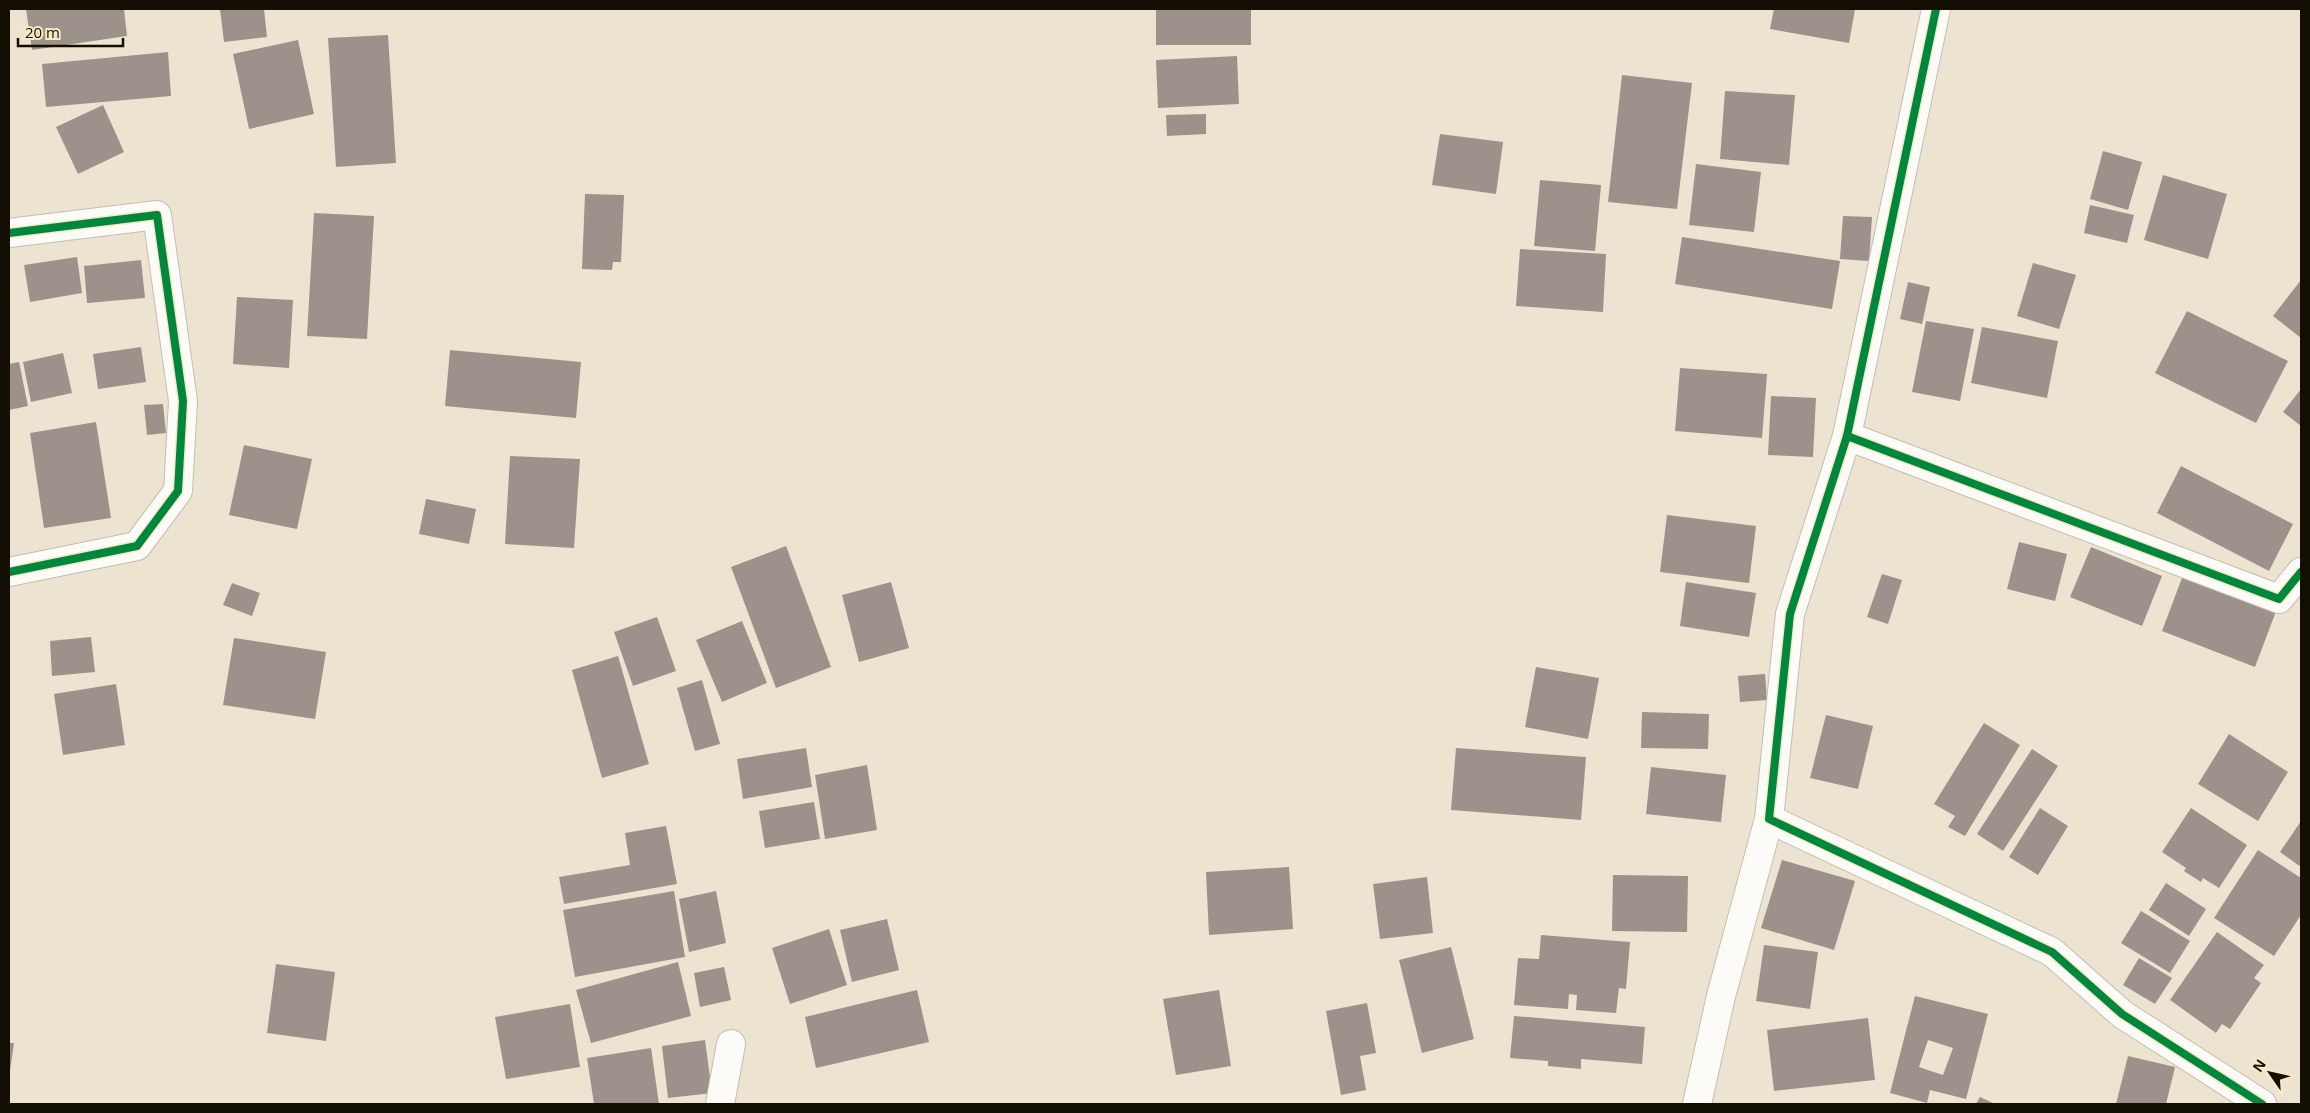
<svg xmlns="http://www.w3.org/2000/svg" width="2310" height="1113" viewBox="0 0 2310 1113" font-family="'Open Sans',sans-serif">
<rect width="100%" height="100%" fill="#ece4d1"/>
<!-- building -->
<g fill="#9c928b" fill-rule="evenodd">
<polygon points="26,9 124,9 127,36 32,50"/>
<polygon points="220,9 264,9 267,37 224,42"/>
<rect x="1156" y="9" width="95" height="36"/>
<polygon points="1774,9 1855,9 1849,43 1770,29"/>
<polygon points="388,35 396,163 336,167 328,38"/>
<polygon points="298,40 314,114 249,129 233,54"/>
<polygon points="168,52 171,96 46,107 42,64"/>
<polygon points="1237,56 1239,104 1158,108 1156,60"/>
<polygon points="1622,75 1692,83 1677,209 1608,202"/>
<polygon points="1725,91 1795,95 1789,165 1720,159"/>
<polygon points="103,105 124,152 78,174 56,127"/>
<polygon points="1206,114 1206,134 1167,136 1166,115"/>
<polygon points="1440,134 1503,142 1496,194 1432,185"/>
<polygon points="2103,151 2142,162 2128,210 2090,199"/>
<polygon points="1696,164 1761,172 1754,232 1689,225"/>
<polygon points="2163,175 2227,194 2208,259 2144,240"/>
<polygon points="1540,180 1601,185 1595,251 1534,246"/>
<polygon points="585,194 624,195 621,262 613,262 612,270 582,269"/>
<polygon points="2090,205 2134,215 2127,243 2084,233"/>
<polygon points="314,213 374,216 367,339 307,336"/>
<polygon points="1843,216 1872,217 1869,261 1840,259"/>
<polygon points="1682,237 1840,261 1832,309 1675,284"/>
<polygon points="1520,249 1606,254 1603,312 1516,306"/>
<polygon points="77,257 82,293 30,302 24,265"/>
<polygon points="141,260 145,298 87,303 84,266"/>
<polygon points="2033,263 2076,275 2059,329 2017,316"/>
<polygon points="2301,280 2301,338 2273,316"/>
<polygon points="1908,282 1930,287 1922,324 1900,319"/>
<polygon points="237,297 293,300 289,368 233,364"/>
<polygon points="2187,311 2288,361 2256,423 2155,373"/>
<polygon points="1926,321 1974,329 1960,401 1912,392"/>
<polygon points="1982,327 2058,341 2047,398 1971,383"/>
<polygon points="141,347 146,382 98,389 93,354"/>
<polygon points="450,350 581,362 576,418 445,406"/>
<polygon points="63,353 72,393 31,402 23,362"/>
<polygon points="19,362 28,406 9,410 9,364"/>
<polygon points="1680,368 1767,374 1762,438 1675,431"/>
<polygon points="2301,389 2301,426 2283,412"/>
<polygon points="1771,396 1816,398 1813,457 1768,455"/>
<polygon points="163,404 166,433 147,435 144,405"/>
<polygon points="96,422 111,518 44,528 30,433"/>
<polygon points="244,445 312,459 297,529 229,515"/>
<polygon points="510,456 580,459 574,548 505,544"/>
<polygon points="2181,466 2293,524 2269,571 2157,513"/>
<polygon points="426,499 476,509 469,544 419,534"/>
<polygon points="1667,515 1756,526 1749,583 1660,572"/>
<polygon points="2019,542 2067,554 2055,601 2007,589"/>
<polygon points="786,546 831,667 776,688 731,567"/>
<polygon points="2091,547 2162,576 2142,626 2070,597"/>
<polygon points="2185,570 2278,606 2255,667 2162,631"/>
<polygon points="1882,574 1902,580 1888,624 1867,617"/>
<polygon points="891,582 909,648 859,662 842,595"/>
<polygon points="1686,582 1756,593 1749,637 1680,626"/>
<polygon points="232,583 260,593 252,616 223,605"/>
<polygon points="657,617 676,671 633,686 614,632"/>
<polygon points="742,621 767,683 722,702 696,640"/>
<polygon points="91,637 95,672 52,676 50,641"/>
<polygon points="234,638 326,652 315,719 223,705"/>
<polygon points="618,656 649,764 602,778 572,670"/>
<polygon points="1536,667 1599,678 1588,739 1525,727"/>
<polygon points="1765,674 1767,700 1740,702 1738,676"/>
<polygon points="702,680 720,744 695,751 677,688"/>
<polygon points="116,684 125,745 63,755 54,694"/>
<polygon points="1642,712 1709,714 1708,749 1641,748"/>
<polygon points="1826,715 1873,726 1858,789 1810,778"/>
<polygon points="1984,723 2020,745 1965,836 1948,827 1955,816 1934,804"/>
<polygon points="2229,734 2288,772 2258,821 2198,784"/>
<polygon points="806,748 812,787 743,799 737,759"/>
<polygon points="1456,748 1586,757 1581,820 1451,810"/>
<polygon points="2032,749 2058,766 2003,851 1977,834"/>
<polygon points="867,765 877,830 825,839 815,775"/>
<polygon points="1651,767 1726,775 1721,822 1646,814"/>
<polygon points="814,802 820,839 765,848 759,811"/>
<polygon points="2040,808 2068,826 2038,875 2009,857"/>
<polygon points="2191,808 2247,845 2219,888 2203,878 2201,882 2184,871 2186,868 2162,852"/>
<polygon points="2301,821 2301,867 2280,852"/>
<polygon points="666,826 677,884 564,904 559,877 630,865 625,833"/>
<polygon points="2258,850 2301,878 2301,915 2274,956 2214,918"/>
<polygon points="1782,860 1855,881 1834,950 1761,928"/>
<polygon points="1289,867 1293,929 1209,935 1206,872"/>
<polygon points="1613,875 1688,876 1687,932 1612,931"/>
<polygon points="1427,877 1433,933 1380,939 1373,884"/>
<polygon points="2166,883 2206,909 2189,936 2149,910"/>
<polygon points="674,891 685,957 575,977 563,910"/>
<polygon points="716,891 726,943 689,952 679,899"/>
<polygon points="2141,911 2190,941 2170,973 2121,943"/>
<polygon points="887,919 899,970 852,982 840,930"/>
<polygon points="829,929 847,985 790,1004 772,948"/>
<polygon points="2217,932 2264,965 2254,978 2261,983 2230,1029 2222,1024 2216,1033 2170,1000"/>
<polygon points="1541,935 1630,942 1626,989 1619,988 1616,1013 1576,1010 1577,995 1569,994 1568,1009 1514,1005 1518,958 1539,959"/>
<polygon points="1764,945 1818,952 1810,1009 1756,1001"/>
<polygon points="1451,947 1474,1039 1422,1053 1399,960"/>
<polygon points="2139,958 2172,978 2155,1004 2123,985"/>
<polygon points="678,962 691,1016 591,1043 576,990"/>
<polygon points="276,964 335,972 326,1041 267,1033"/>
<polygon points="724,967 731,1000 700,1007 694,973"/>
<polygon points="917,990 929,1042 816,1068 805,1017"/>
<polygon points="1219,990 1231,1066 1176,1075 1163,999"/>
<path d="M1915,996l73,18 -22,85 -36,-9 -3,13 -37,-10zM1928,1040l25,8 -10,27 -24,-8z"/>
<polygon points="1367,1003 1376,1053 1360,1056 1366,1090 1341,1095 1326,1011"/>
<polygon points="570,1004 580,1067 506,1079 495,1017"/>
<polygon points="1514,1016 1645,1027 1642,1064 1581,1059 1581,1069 1548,1066 1548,1061 1510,1058"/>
<polygon points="1868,1018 1875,1080 1774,1091 1767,1030"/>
<polygon points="705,1040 712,1093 668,1098 662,1046"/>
<polygon points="9,1043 14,1043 10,1071 9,1071"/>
<polygon points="651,1048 659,1104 594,1104 587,1058"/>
<polygon points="2128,1056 2175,1067 2166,1104 2116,1104"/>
<polygon points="1980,1097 1995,1104 1976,1104"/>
</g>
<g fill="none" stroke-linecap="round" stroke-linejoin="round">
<!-- minor casing -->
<g stroke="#c4beaf" stroke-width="30">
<g id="minor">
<polyline points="1936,9 1847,436 1790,614 1769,819 2052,952 2122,1014 2262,1104"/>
<polyline points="9,233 157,215 183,401 178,491 137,546 9,572"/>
<polyline points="1847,436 2279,599 2301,572"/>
<polyline points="720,1104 731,1044"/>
<polyline points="1697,1104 1721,996 1769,819"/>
</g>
</g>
<!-- minor -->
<use href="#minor" stroke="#fcfbf8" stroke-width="28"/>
<!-- cycleway casing -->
<g stroke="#f8e8c5" stroke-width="11">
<g id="cycleway">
<polyline points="1936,9 1847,436 1790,614 1769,819 2052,952 2122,1014 2262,1104"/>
<polyline points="9,233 157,215 183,401 178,491 137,546 9,572"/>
<polyline points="1847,436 2279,599 2301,572"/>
</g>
</g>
<!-- cycleway -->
<use href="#cycleway" stroke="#00873e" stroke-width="8"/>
</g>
<!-- border -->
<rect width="2310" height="1113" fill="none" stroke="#140f04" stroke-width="20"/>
<!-- north arrow -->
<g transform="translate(2270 1073) rotate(304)" stroke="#f8e8c5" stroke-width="4" paint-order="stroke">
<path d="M0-4L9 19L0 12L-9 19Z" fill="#140f04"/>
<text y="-8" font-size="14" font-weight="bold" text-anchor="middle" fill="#140f04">N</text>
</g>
<!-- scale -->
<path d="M18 38v8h105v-8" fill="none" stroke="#140f04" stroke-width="2.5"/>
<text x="25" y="38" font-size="15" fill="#140f04" stroke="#f8e8c5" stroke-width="4" paint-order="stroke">20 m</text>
</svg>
